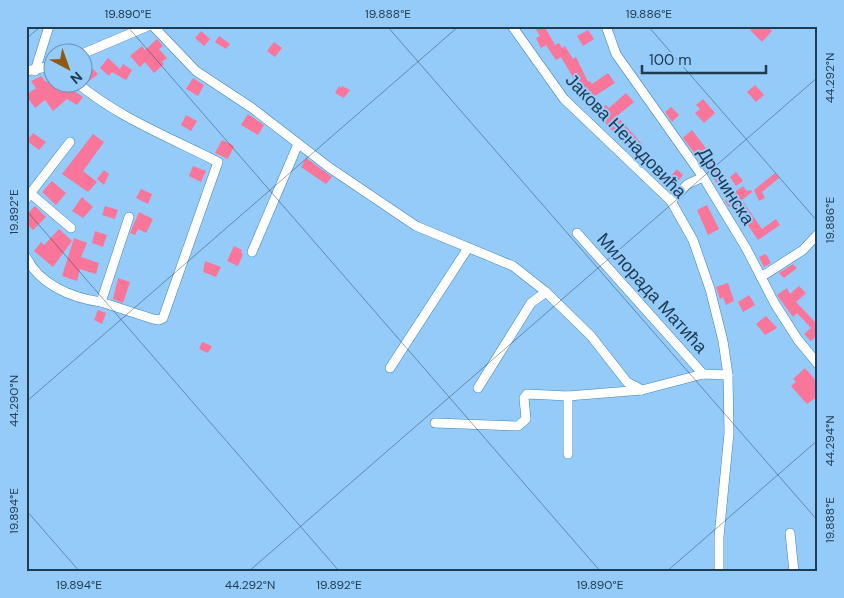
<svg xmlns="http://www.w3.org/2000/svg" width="844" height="598" viewBox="0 0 844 598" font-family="'DM Sans',sans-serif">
<rect width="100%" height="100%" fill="#95cbf9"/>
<!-- building -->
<g fill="#f9759a">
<polygon points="534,26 544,26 555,45 559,43 562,48 565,46 573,59 576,57 588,82 590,81 592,84 608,73 615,83 587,101 561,57 556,60 546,45 541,48 536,38 540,36"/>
<polygon points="754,26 767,26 772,31 762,42 750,30"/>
<polygon points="588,30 594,39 583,46 577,36"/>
<polygon points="201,31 210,39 204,46 195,38"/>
<polygon points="219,36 230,44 226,49 215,42"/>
<polygon points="157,39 163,46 159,49 167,58 162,62 164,64 154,73 145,62 140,67 130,56 142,46 145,50"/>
<polygon points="274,42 282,48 275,57 267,51"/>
<polygon points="108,58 120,69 123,64 132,70 126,80 112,72 109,76 100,68"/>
<polygon points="86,62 98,74 88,82 82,77 82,66"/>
<polygon points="41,76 46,82 66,82 70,88 83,97 77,105 67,99 53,111 45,100 35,108 26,95 36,88 31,81"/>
<polygon points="193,78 204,85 198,96 186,89"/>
<polygon points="755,85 764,95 756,102 747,92"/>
<polygon points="339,86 341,88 342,86 350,90 344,98 335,93"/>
<polygon points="626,93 634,102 617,116 643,145 635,153 596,114 606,105 609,108"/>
<polygon points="703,99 715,113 704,123 695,113 700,109 696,105"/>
<polygon points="671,107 679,115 672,122 665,112"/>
<polygon points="248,114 264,125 258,135 241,125"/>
<polygon points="186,115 197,121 191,131 181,125"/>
<polygon points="692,130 708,151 705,154 726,176 717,183 683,138"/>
<polygon points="33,133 46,142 39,150 27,141"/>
<polygon points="93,134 104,142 83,171 97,182 88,192 62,174"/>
<polygon points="222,140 234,146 228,159 215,153"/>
<polygon points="306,158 332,177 326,184 301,167"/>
<polygon points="193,166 206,171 201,182 189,176"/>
<polygon points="677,169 683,175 674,186 667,180"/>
<polygon points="104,170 109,174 104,185 97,179"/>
<polygon points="736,172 743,181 736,186 730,177"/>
<polygon points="775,173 779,178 762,192 765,198 759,201 754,190"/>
<polygon points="52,181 66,193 56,205 42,192"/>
<polygon points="743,186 747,191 751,190 752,192 742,200 762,229 776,219 780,225 758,240 734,205 729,207 725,201 736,196 733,193"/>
<polygon points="141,189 152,194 148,204 136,198"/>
<polygon points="82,197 93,207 83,218 72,211"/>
<polygon points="707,205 719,229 708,235 697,210"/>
<polygon points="35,206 46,217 33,230 26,223 26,215"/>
<polygon points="105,206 118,210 115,219 102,215"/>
<polygon points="139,212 153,219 146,233 138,229 135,235 130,233"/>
<polygon points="59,229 72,241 53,267 34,251 41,242 44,245"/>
<polygon points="95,231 107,235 103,247 92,243"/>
<polygon points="74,238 87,243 81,257 99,263 96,274 80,269 77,281 62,276"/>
<polygon points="234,246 242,250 241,253 243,254 238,266 227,261"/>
<polygon points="766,254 771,263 764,267 759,257"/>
<polygon points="205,261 221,267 216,277 203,272"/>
<polygon points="793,264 797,268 784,278 779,273"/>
<polygon points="118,278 130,282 123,303 113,299"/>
<polygon points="728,283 734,301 726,305 723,297 720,299 716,287"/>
<polygon points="799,286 806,293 796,302 816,323 818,321 818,335 811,341 804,334 811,328 797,313 793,317 777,295 787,288 790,294"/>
<polygon points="749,295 755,305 743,312 738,302"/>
<polygon points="98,310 106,313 102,324 94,320"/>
<polygon points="766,316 777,328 765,335 756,324"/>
<polygon points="202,342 212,346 208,353 199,349"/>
<polygon points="805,368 818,383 818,396 807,404 791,386 796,382 793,379"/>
</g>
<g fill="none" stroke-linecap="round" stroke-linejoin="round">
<!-- street casing -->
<g stroke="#3f84b9" stroke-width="10">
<g id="street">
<polyline points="153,26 196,71 252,108 330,168 416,226 513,266 546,292 591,336 627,382 642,390 703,374 728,375"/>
<polyline points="512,26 564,99 671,201 693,240 710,289 723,341 728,375 729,433 719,537 719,572"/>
<polyline points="606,26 616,54 703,177 746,248 775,304 798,340 818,364"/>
<polyline points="82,54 148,26"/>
<polyline points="26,71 52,66"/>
<polyline points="35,71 49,26"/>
<path d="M76,82c41,35 95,56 142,80l-55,156 -4,2 -6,-1 -52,-17"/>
<polyline points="31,194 71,228"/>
<polyline points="26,199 70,142"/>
<polyline points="671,201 688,184 703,177"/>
<polyline points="577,233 703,374"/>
<polyline points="252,252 298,144"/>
<path d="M26,257c14,28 46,41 75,45l28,-85"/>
<polyline points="761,277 803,250 818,234"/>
<polyline points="390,368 468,248"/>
<polyline points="478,388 531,303 546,292"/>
<polyline points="435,423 518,426 526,419 524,398 527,394 568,396 642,390"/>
<polyline points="568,454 568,396"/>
<polyline points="790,533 794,572"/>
</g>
</g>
<!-- street -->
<use href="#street" stroke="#fff" stroke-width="9"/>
</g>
<!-- ticks -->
<path fill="none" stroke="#203c53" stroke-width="1" stroke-opacity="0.45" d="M127,26l474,546M387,26l431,495M648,26l170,196M26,39l15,-13M26,210l314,362M26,402l433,-376M26,510l54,62M248,572l570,-495M666,572l152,-132"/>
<g text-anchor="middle" stroke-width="4" stroke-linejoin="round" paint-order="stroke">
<!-- street labels -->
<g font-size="18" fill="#203c53" stroke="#95cbf9">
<text transform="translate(626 136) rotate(46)" y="6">Јакова Ненадовића</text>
<text transform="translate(726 186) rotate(57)" y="6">Дрочинска</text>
<text transform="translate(652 293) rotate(48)" y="6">Милорада Матића</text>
</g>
</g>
<!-- border -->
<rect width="844" height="598" fill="none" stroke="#95cbf9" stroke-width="55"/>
<!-- north arrow -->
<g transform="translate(68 68) rotate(139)"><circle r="24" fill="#95cbf9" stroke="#6692b7"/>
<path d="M0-4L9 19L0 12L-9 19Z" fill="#915812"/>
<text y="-8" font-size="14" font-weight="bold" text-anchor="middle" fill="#203c53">N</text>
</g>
<!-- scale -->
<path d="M642 65v8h124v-8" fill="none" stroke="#203c53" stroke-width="2.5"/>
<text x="649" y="65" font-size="15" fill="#203c53" stroke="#95cbf9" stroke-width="4" paint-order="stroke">100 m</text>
<rect x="28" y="28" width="788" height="542" fill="none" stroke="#203c53" stroke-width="2"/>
<g font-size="12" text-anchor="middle" fill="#203c53">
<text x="128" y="18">19.890°E</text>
<text x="388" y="18">19.888°E</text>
<text x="649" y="18">19.886°E</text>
<text transform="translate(830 78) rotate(-90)" y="4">44.292°N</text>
<text transform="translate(14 212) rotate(-90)" y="4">19.892°E</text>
<text transform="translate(830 220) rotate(-90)" y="4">19.886°E</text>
<text transform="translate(14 401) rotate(-90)" y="4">44.290°N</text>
<text transform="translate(830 441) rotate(-90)" y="4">44.294°N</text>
<text transform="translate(14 511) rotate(-90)" y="4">19.894°E</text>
<text transform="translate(830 520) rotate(-90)" y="4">19.888°E</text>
<text x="79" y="589">19.894°E</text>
<text x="250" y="589">44.292°N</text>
<text x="339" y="589">19.892°E</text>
<text x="600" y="589">19.890°E</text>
</g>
</svg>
